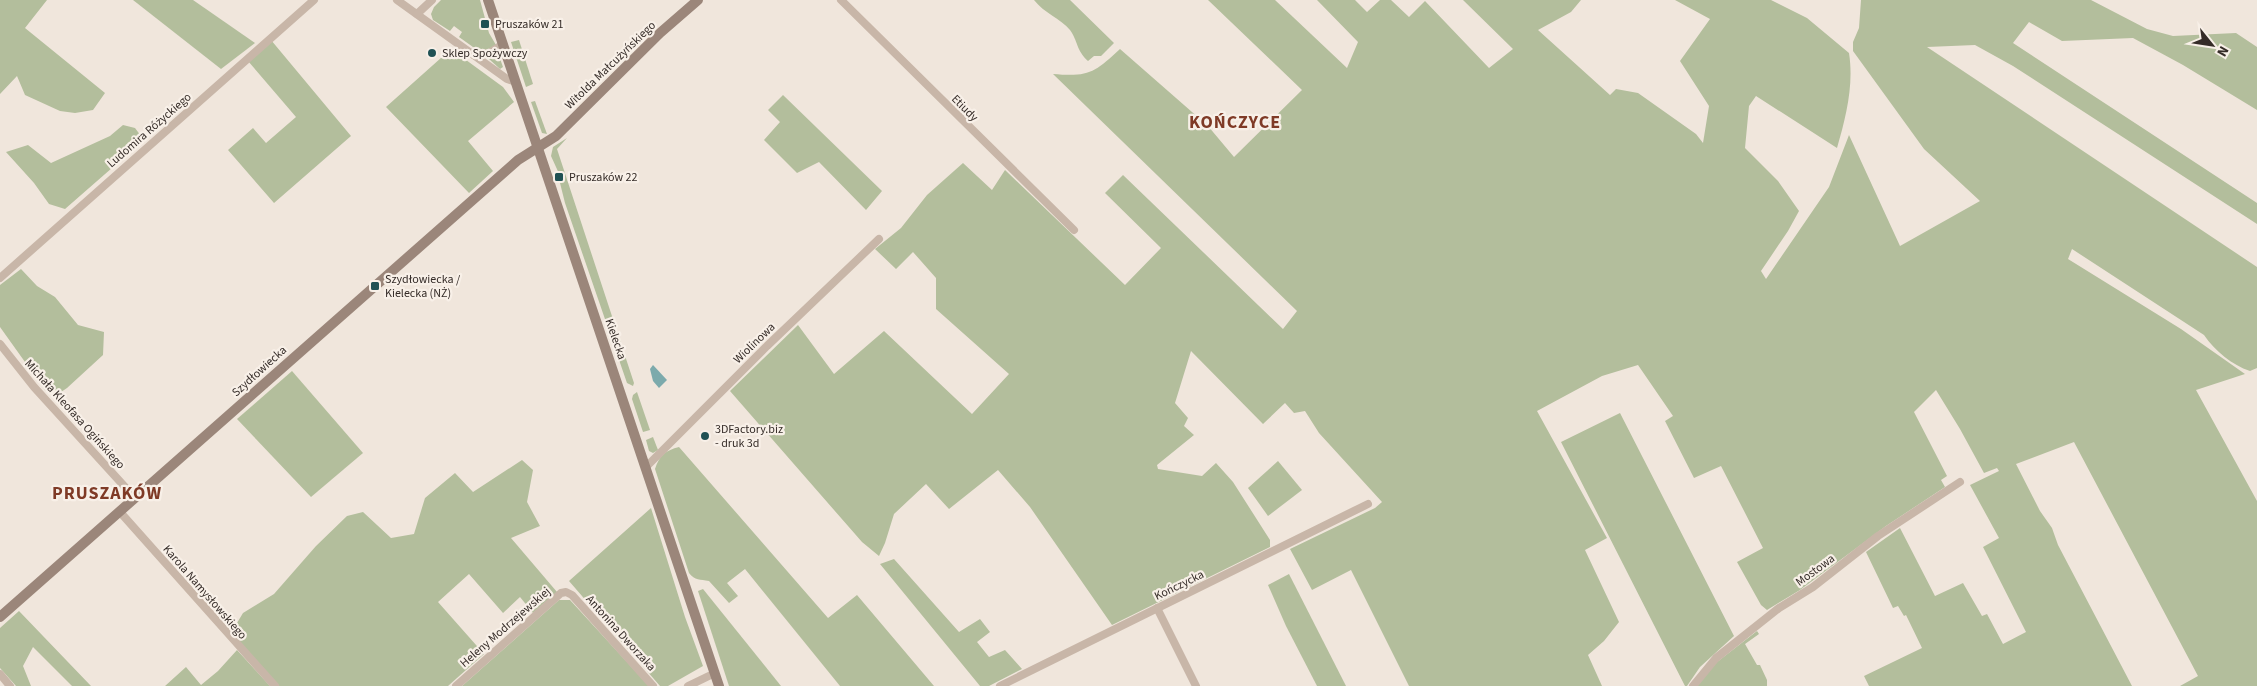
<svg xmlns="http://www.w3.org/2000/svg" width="2257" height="686" viewBox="0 0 2257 686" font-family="'Source Sans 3',sans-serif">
<rect width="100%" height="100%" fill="#f0e6dc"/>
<!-- green -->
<g fill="#b3be9c">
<polygon points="0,0 47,0 25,28 105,93 93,110 75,113 60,111 25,95 17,76 0,94"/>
<polygon points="133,0 193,0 255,43 221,69"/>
<polygon points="441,0 480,0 489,33 496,45 492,49 480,52 459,37 462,32 454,26 450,31 433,20 431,14 434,7"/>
<path d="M1034,0h36l44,43 -13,13h-7l-6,5c-12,-11 -10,-20 -18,-31 -9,-11 -26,-17 -36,-30z"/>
<path d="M1208,0h67l72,68 11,-26 -41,-42h38l12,12 13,-12h11l18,17 16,-16 64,67 24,-19 -50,-49h118l-10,12 -33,18 72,65 6,-6 22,4 58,41 7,9 6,-37 -29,-45 30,-42 -35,-19h96l36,18 42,35c5,32 -3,64 -12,95l-81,-52 -7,10 -4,42 33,33 21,30 -11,20 -27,40 5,8 63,-92 20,-52 51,111 80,-45 -56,-52 -71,-98v-9l6,-14 2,-28h230l56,29 26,7 63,-3 21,14v63l-74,-45 -50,-27 -71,3 -33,-19 -16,21 244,160v21l-244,-158 -38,-21 -48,2 330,220v101l-7,3c-18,-6 -35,-20 -46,-36l-132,-86 -4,10 113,70 64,45 -49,16 61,111v185h-77l18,-10 -124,-234 -58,22 24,47 12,17 6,17 74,141h-263l-5,-10 58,-28 -16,-33 -2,1 -6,-10 -5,2 -27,-56 34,-24 35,68 28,-13 19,33 5,-2 16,30 23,-12 -43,-85 16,-9 -29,-53 29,-14 -2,-3 -13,5 -24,-44 -24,-39 -22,22 33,64 -6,4 4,7 -59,39 -86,64 -33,20 -6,-5 -24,-43 26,-14 -42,-82 -27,12 -29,-57 8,-5 -35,-51 -36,11 -65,35 70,127 -22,12 34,72 -15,19 -16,14 14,31h-193l-58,-116 -39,20 -22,-41 85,-41 7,-6 -63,-69 -14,-22 -11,2 -9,-10 -22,21 -72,-73 -16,52 13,15 -4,8 10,9 -37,30 1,4 44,7 14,-13 17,19 37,58v7l-158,78 -82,-118 -32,-37 -49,39 -23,-25 -32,30 -9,29 -6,13 -17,-14 -132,-151 68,-66 36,49 50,-43 88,83 37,-40 -73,-65v-31l-23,-26 -17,17 -21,-20 26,-21 26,-33 36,-32 29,27 13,-20 120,115 36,-37 -56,-55 18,-18 160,154 14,-18 -244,-237c36,3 41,-1 67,-25l88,77 26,31 68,-67z"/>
<polygon points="271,40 351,136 274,203 228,150 253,128 266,143 296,117 248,61"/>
<polygon points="519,40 533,84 526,87 511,42"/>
<polygon points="451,49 503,87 514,102 468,141 493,171 469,193 386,107"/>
<polygon points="498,53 503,67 500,69 489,59"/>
<polygon points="783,95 882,191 866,210 819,162 797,173 764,140 780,122 768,110"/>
<polygon points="535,101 547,134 542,133 531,102"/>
<polygon points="123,125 135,128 144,140 65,209 49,204 34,183 6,152 28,145 51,163 110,136"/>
<polygon points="567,138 557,149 634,383 633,386 627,383 565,203 559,179 561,178 551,156 553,147"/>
<polygon points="21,269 37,286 55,297 78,325 104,332 103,355 67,388 58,394 45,390 0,327 0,285"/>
<polygon points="292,371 363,453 311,497 237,419"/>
<polygon points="637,392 650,430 643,432 632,399 633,395"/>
<polygon points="1620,413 1734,636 1700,667 1687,686 1685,686 1561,442"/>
<polygon points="653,437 658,450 653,453 649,451 646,440"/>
<path d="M679,447l149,171 29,-23 77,91h-94l-95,-117 -18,14 11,13 -9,7 -20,-22c-9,-2 -14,0 -20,-8l-34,-104c4,-13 11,-19 24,-22z"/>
<polygon points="522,460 533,470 527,502 540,526 511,538 557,592 533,613 520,597 503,613 469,574 438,602 484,654 448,686 278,686 240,644 234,628 243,613 274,594 316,546 347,516 363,512 391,538 414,534 425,498 455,473 473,492"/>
<polygon points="1278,461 1302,490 1268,516 1248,488"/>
<polygon points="651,508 685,617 703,666 668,686 660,686 569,581"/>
<polygon points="894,559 959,632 980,619 990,632 977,642 989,657 1005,650 1022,669 989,686 980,686 880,564"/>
<polygon points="1289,574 1346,686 1317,686 1286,626 1268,585"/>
<polygon points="703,589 781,686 729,686 698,591"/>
<polygon points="559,600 570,600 649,686 462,686"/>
<polygon points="19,611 91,686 72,686 33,647 23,666 31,686 16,686 0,668 0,628"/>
<polygon points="1757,631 1759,634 1745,644 1757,665 1760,665 1767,680 1767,686 1696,686 1712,666"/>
<polygon points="237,650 270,686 165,686 186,667 201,685 218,671"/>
</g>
<!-- water -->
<polygon fill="#7caaac" points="653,365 667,380 659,388 653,381 650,369"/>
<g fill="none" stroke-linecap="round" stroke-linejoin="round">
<!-- street -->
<g stroke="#c8b6a8" stroke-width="8">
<polyline points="397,0 507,79 516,82"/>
<polyline points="841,0 1074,230"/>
<polyline points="417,14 432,0"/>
<polyline points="474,55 489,53 503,44"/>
<polyline points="0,278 314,0"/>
<polyline points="0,344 34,387 135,498"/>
<polyline points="646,467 767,346 879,239"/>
<polyline points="120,512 275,686"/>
<polyline points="1157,608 1196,686"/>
<polyline points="0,674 10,686"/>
<polyline points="456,686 561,593 566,592 572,595 653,686"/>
<polyline points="688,686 715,673"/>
<polyline points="1000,686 1368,504"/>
<polyline points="1693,686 1716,658 1779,608 1813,587 1878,536 1960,482"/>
</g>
<!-- secondary -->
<g stroke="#9b867a" stroke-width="10">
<polyline points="488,0 719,686"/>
<polyline points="0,617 518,160 556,136 660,33 698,0"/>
</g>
</g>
<!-- markers -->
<g fill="#205154" stroke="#f8f0e8" stroke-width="2">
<rect x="480" y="19" width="10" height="10" rx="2.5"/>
<circle cx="432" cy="53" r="5"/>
<rect x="554" y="172" width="10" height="10" rx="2.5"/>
<rect x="370" y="281" width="10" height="10" rx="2.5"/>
<circle cx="705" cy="436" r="5"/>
</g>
<g text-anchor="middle" stroke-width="4.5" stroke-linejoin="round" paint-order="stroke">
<!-- poi labels -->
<g font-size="12" fill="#352c28" stroke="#f8f0e8" text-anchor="start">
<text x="495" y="28">Pruszaków 21</text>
<text x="442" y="57">Sklep Spożywczy</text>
<text x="569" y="181">Pruszaków 22</text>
<text x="385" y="283">Szydłowiecka /<tspan x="385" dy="14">Kielecka (NŻ)</tspan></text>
<text x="715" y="433">3DFactory.biz<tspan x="715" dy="14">- druk 3d</tspan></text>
</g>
<!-- street labels -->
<g font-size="12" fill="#352c28" stroke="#f8f0e8">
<text transform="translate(610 65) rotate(-44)" y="4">Witolda Małcużyńskiego</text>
<text transform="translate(965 108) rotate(45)" y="4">Etiudy</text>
<text transform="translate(149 130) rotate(-41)" y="4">Ludomira Różyckiego</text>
<text transform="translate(616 339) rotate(71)" y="4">Kielecka</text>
<text transform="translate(754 343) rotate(-44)" y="4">Wiolinowa</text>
<text transform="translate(259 371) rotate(-42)" y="4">Szydłowiecka</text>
<text transform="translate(75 414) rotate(48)" y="4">Michała Kleofasa Ogińskiego</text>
<text transform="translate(1815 570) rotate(-36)" y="4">Mostowa</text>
<text transform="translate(1179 585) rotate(-26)" y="4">Kończycka</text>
<text transform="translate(205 592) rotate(49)" y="4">Karola Namysłowskiego</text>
<text transform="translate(505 627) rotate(-41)" y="4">Heleny Modrzejewskiej</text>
<text transform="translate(621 633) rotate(48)" y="4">Antonina Dworzaka</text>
</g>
<!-- district labels -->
<g font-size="18" font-weight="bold" letter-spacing="1" fill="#7f3a26" stroke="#f8f0e8">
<text x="1235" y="128">KOŃCZYCE</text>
<text x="107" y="499">PRUSZAKÓW</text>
</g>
</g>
<!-- north arrow -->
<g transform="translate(2212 45) rotate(120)" stroke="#f8f0e8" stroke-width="4" paint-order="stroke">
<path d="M0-4L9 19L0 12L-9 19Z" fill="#352c28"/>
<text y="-8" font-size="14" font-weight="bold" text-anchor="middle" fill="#352c28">N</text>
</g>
</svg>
